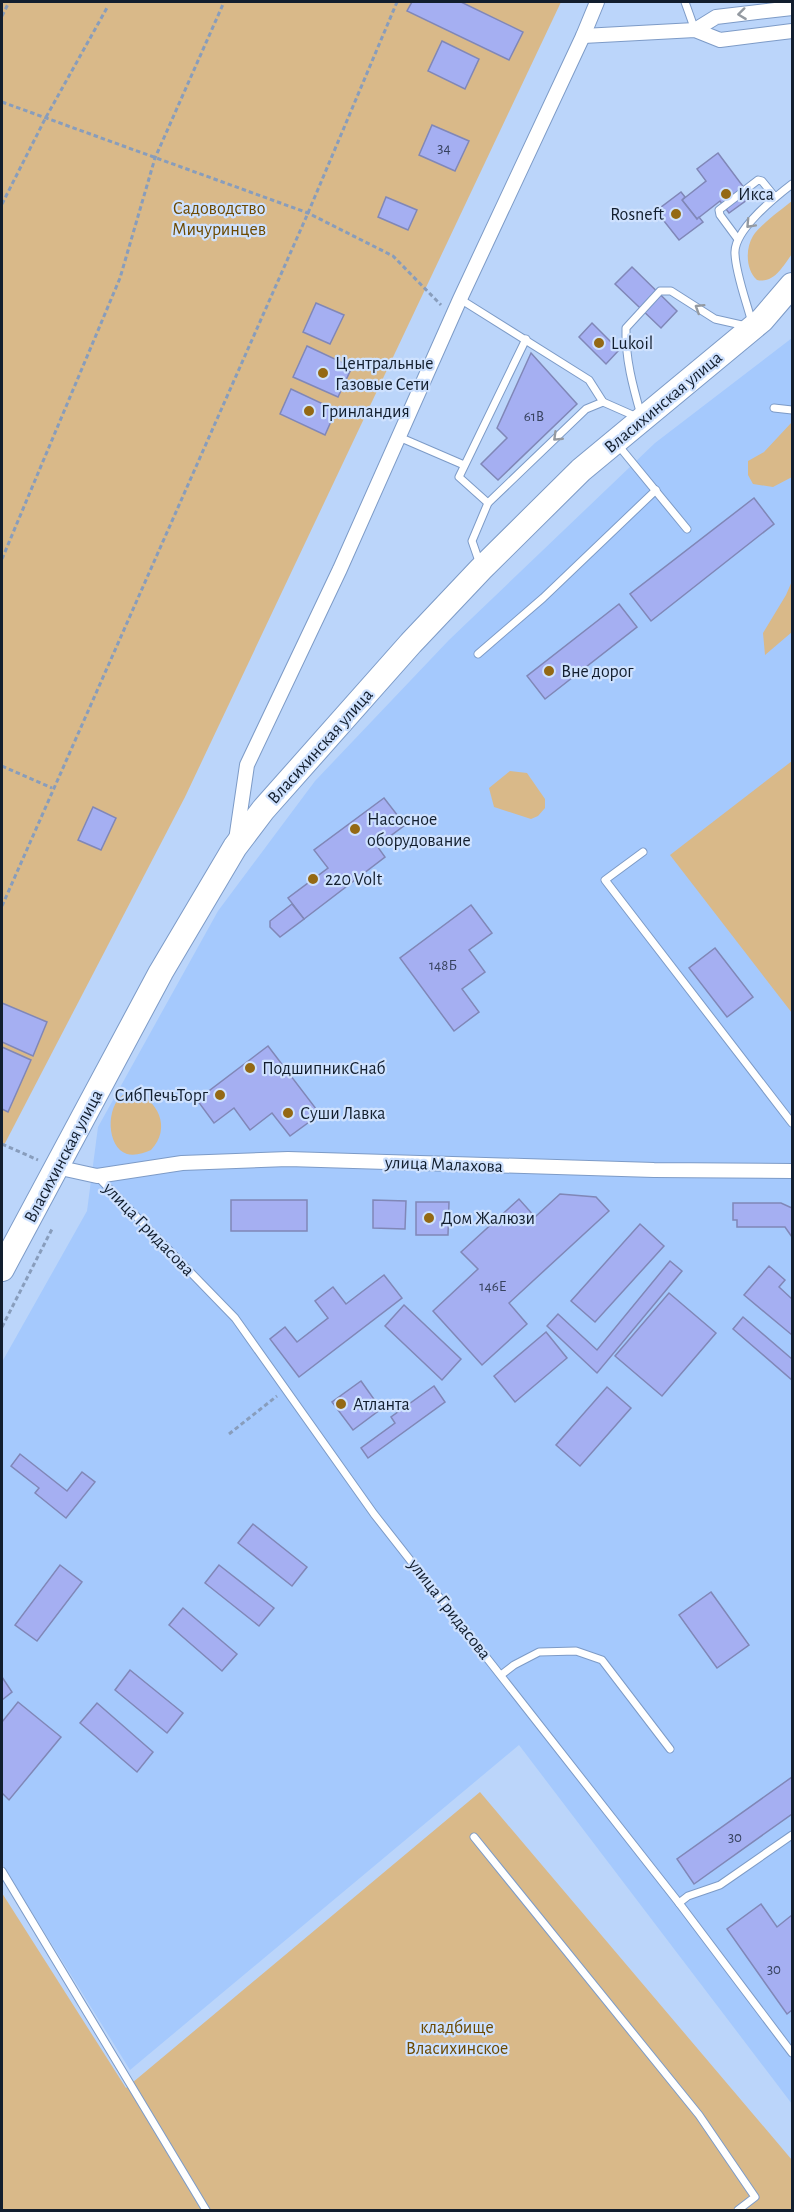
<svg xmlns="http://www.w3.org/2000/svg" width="794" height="2212" viewBox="0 0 794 2212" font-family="'Alegreya Sans',sans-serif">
<rect width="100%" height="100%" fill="#bbd5fa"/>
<!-- built -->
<polygon fill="#a5c9fd" points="792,338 792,2104 519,1745 130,2070 2,1864 2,1362 87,1211 98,1127 218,911 315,781 449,640 655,443"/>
<!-- green -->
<g fill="#d9b989">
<polygon points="2,2 561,2 185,797 2,1149"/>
<path d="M792,201v53c-9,12 -18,30 -35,26 -11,-10 -12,-31 -4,-44 7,-11 29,-27 39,-35z"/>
<polygon points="792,422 792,477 773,487 753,484 748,475 748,461 764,452"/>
<polygon points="792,581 792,632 765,655 763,633 786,595"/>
<polygon points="792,761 792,1013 670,855"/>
<polygon points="510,771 527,773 545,799 545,808 538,816 531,819 494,807 489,788"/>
<path d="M132,1091c26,8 40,37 19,59 -7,3 -16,6 -24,4 -21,-7 -21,-48 -4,-59 2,-2 6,-3 9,-4z"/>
<polygon points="480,1792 792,2160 792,2210 2,2210 2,1893 126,2088"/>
</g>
<!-- building -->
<g fill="#a5aff2" stroke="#8087b7" stroke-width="1.5">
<polygon points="412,2 461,2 523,32 509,60 407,11"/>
<polygon points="442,41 479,59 465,89 428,71"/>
<polygon points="432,125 469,141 455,171 419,155"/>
<polygon points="718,153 751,197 729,213 720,201 697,219 682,200 706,181 697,169"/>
<polygon points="681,192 685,197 682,200 697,219 699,217 703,222 679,240 656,211"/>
<polygon points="386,197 417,210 408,230 378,217"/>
<polygon points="632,267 677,311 661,328 615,284"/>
<polygon points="316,303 344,315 330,344 303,332"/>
<polygon points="592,323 619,350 606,364 579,337"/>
<polygon points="307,346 352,367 338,397 293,377"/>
<polygon points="531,353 577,404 498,480 481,464 507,438 497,428"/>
<polygon points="291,389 336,410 325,435 280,414"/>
<polygon points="754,498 774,524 651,621 630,594"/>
<polygon points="619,604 637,627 545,699 527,676"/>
<polygon points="384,798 405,825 377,846 385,857 304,919 288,898 328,868 314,850"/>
<polygon points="93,807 116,818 101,850 78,840"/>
<polygon points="292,904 304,919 280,937 270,927 270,921"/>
<polygon points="471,905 492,933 469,950 485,972 462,989 479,1012 454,1031 400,958"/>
<polygon points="715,948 753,997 727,1017 689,968"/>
<polygon points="2,1003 47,1022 33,1056 2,1042"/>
<polygon points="268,1046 320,1114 290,1136 272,1113 250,1130 234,1108 214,1123 197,1100"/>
<polygon points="2,1047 31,1060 8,1112 2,1109"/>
<polygon points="560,1194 596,1197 609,1211 509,1303 527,1324 482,1365 433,1311 478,1269 461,1252 519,1199 535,1217"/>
<rect x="231" y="1200" width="76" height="31"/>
<polygon points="373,1200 406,1201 405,1229 373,1228"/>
<polygon points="416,1202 449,1202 448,1235 416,1235"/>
<polygon points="733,1203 781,1203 792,1208 792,1237 785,1227 737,1227 737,1220 733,1220"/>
<polygon points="640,1224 664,1246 595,1322 571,1301"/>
<polygon points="670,1261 682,1271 597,1373 547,1326 558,1314 597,1350"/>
<polygon points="769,1266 785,1280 779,1287 792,1299 792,1335 744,1295"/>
<polygon points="384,1275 402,1298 299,1377 270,1339 285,1327 297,1342 328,1318 315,1301 333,1287 346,1304"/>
<polygon points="669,1293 716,1333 662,1396 615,1356"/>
<polygon points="404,1305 461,1359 442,1380 385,1326"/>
<polygon points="743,1317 792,1359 792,1380 733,1329"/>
<polygon points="546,1332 567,1358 515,1402 494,1376"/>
<polygon points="361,1381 381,1409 353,1430 332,1402"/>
<polygon points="434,1386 445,1402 368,1458 361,1448 395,1423 391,1417"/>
<polygon points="607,1387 631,1408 580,1466 556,1445"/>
<polygon points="20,1454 67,1491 82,1472 95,1482 66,1518 35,1493 39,1488 11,1466"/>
<polygon points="253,1524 307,1567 292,1586 238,1543"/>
<polygon points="60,1565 82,1582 37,1641 15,1625"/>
<polygon points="219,1565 274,1608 259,1626 205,1583"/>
<polygon points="711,1592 749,1645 717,1668 679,1615"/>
<polygon points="183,1608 237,1654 222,1671 169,1625"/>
<polygon points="130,1670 183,1713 167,1733 115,1690"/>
<polygon points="2,1677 12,1692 2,1700"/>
<polygon points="18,1702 61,1737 9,1800 2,1793 2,1722"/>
<polygon points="97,1703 153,1752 137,1772 80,1723"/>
<polygon points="792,1777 792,1814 694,1884 677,1859"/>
<polygon points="761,1904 777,1927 792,1915 792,2010 787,2014 727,1929"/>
</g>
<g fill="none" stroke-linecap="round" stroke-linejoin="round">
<!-- lane casing -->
<g stroke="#7d9bc7" stroke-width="9">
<g id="lane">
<polyline points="685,2 695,30"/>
<polyline points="737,238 720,215 719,210 758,180 762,181 775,197"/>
<polyline points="460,299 589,380 603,402 637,417"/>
<path d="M752,323c-5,-20 -16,-48 -17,-69 -2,-23 40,-57 57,-70"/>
<polyline points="774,408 792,410"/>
<path d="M641,415c-8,-28 -16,-57 -15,-87l34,-37h11l44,28 31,7"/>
<polyline points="399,437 464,465"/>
<polyline points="618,445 687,529"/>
<polyline points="488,503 459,477 526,339"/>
<polyline points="480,564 472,541 488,503 586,409 603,402"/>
<polyline points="478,654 543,598 656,490"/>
<polyline points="643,852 605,880 792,1123"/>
<polyline points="98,1177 235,1318 374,1514 679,1903 792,2053"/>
<polyline points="501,1675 514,1665 539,1652 576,1651 602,1660 670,1749"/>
<polyline points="474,1837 699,2115 755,2197 738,2210"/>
<polyline points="2,1871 206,2210"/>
<polyline points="679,1903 688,1896 720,1885 792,1835"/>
</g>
</g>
<!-- street casing -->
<g stroke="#7d9bc7" stroke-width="16">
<g id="street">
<polyline points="695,30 716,17 792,8"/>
<polyline points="583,36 695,30 720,40 792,31"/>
<polyline points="236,840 247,765 340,569 460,299 583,36 597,2"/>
<polyline points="56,1167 97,1176 182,1163 288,1159 654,1170 792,1171"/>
</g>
</g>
<!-- highway casing -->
<g stroke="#7d9bc7" stroke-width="26">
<polyline id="highway" points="2,1269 161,972 235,847 263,810 411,643 481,569 581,470 762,320 792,285"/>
</g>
<!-- path -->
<g stroke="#889dbc" stroke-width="3" stroke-dasharray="4.5 3" stroke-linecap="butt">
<polyline points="2,16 9,2"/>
<polyline points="2,102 308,213 393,256 441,305"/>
<polyline points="2,204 45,119 108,6"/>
<polyline points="2,559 120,278 155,158 224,2"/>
<polyline points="2,766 52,788"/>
<polyline points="2,906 308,213 397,2"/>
<polyline points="2,1144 38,1160"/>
<polyline points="2,1327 52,1229"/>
<polyline points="229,1434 277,1396"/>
</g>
<!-- lane -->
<use href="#lane" stroke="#fff" stroke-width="7"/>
<!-- street -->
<use href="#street" stroke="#fff" stroke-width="14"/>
<!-- highway -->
<use href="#highway" stroke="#fff" stroke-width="24"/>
</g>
<!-- one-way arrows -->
<defs><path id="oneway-chevron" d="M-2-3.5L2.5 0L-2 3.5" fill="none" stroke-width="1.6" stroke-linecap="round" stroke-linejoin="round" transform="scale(1.5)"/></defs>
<g stroke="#949aa1">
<use href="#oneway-chevron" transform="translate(742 14) rotate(173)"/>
<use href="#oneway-chevron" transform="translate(750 224) rotate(133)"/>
<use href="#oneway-chevron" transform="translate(699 308) rotate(-148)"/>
<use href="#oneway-chevron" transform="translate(557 437) rotate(136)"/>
</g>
<!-- markers -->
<g fill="#946914" stroke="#cee1fe" stroke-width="2">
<circle cx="726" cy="194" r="6"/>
<circle cx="676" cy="214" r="6"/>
<circle cx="599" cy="343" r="6"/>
<circle cx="323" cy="373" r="6"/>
<circle cx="309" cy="411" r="6"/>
<circle cx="549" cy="671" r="6"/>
<circle cx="355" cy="829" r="6"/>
<circle cx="313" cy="879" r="6"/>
<circle cx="250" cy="1068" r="6"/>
<circle cx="220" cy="1095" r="6"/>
<circle cx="288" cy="1113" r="6"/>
<circle cx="429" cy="1218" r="6"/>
<circle cx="341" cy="1404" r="6"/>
</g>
<g text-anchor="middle" stroke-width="4.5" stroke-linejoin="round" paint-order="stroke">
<!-- number labels -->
<g font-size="15" fill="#37425f">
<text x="444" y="153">34</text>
<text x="534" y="421">61В</text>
<text x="443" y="970">148Б</text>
<text x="493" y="1291">146Е</text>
<text x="735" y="1842">30</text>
<text x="774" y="1974">30</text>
</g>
<!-- poi labels -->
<g font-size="18" fill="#121e2e" stroke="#cee1fe" text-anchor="start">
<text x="738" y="200">Икса</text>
<text x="664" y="220" text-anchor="end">Rosneft</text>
<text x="611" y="349">Lukoil</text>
<text x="335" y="369">Центральные<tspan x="335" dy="21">Газовые Сети</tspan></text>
<text x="321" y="417">Гринландия</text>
<text x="561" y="677">Вне дорог</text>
<text x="367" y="825">Насосное<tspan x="367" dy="21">оборудование</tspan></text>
<text x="325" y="885">220 Volt</text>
<text x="262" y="1074">ПодшипникСнаб</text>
<text x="208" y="1101" text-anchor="end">СибПечьТорг</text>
<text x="300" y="1119">Суши Лавка</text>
<text x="441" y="1224">Дом Жалюзи</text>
<text x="353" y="1410">Атланта</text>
</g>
<!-- park labels -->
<g font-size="18" fill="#6c4900" stroke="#cee1fe">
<text x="219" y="214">Садоводство<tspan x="219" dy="21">Мичуринцев</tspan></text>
<text x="457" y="2033">кладбище<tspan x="457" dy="21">Власихинское</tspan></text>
</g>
<!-- street labels -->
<g font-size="18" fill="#121e2e" stroke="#cee1fe">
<text transform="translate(663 402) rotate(-40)" y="6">Власихинская улица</text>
<text transform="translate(320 746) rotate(-48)" y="6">Власихинская улица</text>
<text transform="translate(63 1156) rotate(-62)" y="6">Власихинская улица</text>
<text transform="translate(444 1164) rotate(2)" y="6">улица Малахова</text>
<text transform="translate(149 1229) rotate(46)" y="6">улица Гридасова</text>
<text transform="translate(450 1609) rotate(52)" y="6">улица Гридасова</text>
</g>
</g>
<!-- border -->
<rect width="794" height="2212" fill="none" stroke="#121e2e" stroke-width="6"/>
</svg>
